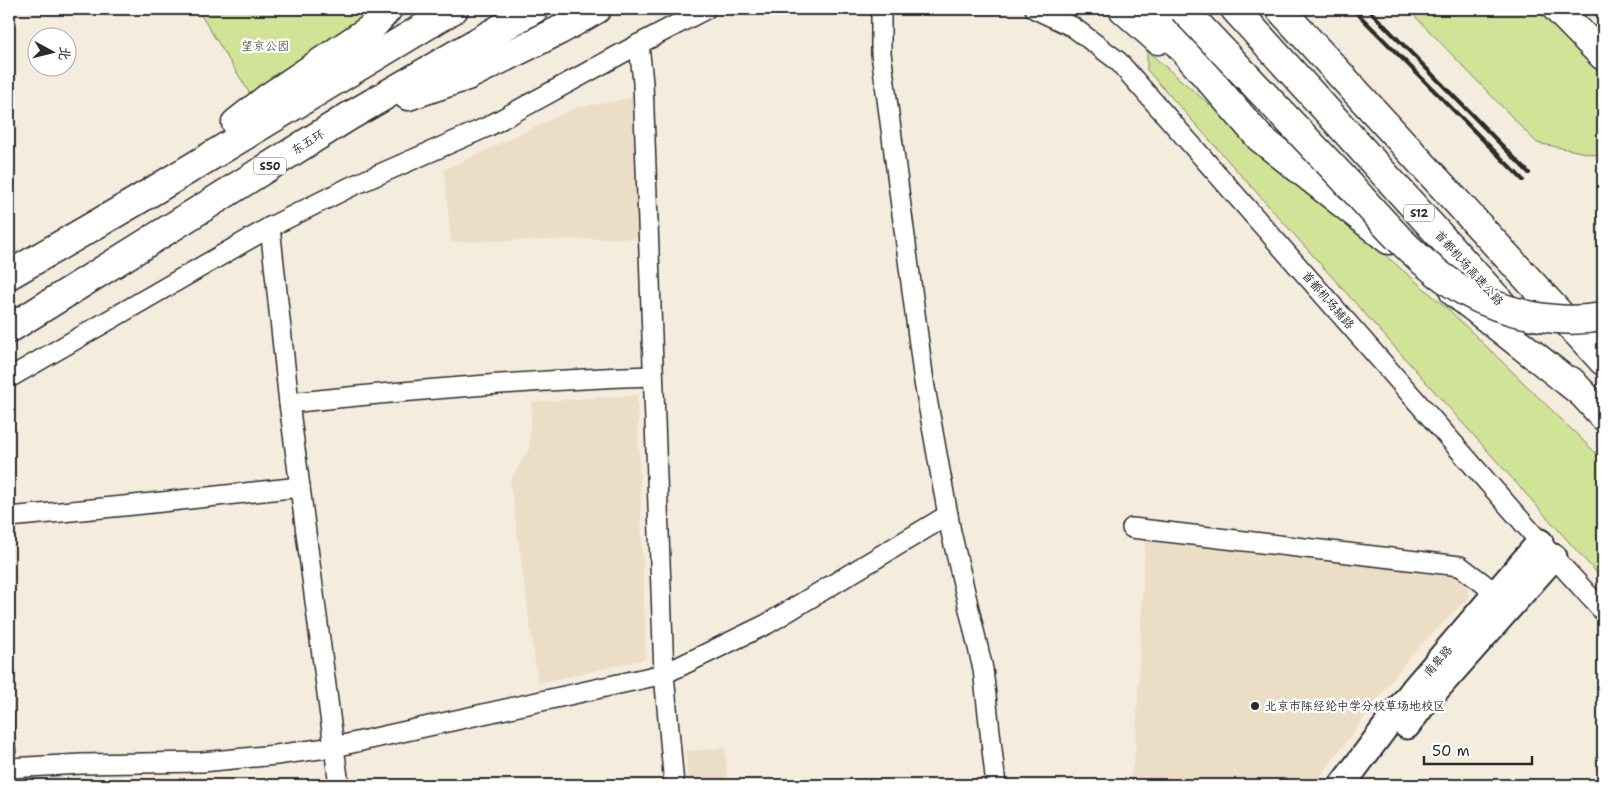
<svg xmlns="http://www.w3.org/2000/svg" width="1612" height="794" viewBox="0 0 1612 794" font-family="'Shantell Sans','LXGW WenKai TC',sans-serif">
<rect width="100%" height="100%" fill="#f4ecdd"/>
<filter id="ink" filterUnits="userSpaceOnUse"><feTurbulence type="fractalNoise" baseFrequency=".02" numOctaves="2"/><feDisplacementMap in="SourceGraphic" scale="10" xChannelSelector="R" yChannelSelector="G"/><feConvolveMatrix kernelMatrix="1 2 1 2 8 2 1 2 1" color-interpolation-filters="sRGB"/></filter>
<g filter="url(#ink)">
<!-- built -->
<g fill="#ecdec6">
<polygon points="632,98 638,238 451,242 444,170 575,108"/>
<polygon points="637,395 646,659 538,683 510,480 529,449 532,402"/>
<polygon points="1145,539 1464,574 1469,597 1409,657 1314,785 1128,785 1135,756"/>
<polygon points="725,748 728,785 688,785 686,751"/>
</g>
<!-- green -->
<g fill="#d0e397" stroke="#7e8761">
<polygon points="197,9 368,9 358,21 254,100"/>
<polygon points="1408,9 1543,9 1602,50 1601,156 1537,143"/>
<polygon points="1147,51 1448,309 1603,460 1603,580 1147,70"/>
</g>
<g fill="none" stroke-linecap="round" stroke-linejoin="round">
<!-- minor casing -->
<g stroke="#2b2b2b" stroke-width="22">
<g id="minor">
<polyline points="881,9 881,53 924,382 951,532 983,669 996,785"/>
<polyline points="1035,9 1073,27 1118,61 1540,542 1603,611"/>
<polyline points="639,44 643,83 664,674 674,785"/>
<polyline points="270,227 289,403 339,785"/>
<polyline points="9,378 270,227 350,187 487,127 639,44 706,9"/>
<path d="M289,403c122,-13 242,-23 364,-27"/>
<polyline points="9,517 134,505 300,487"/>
<polyline points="1132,528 1460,566 1496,593"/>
<polyline points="9,768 81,764 202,762 276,755 334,747 664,674 767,624 948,515"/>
</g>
</g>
<!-- major casing -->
<g stroke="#2b2b2b" stroke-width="29">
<g id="major">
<polyline points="1407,726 1422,706 1554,557"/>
<polyline points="1342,785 1414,689 1540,542"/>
</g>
</g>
<!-- highway casing -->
<g stroke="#2b2b2b" stroke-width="31">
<g id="highway">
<polyline points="1123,9 1158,40"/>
<polyline points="1148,9 1260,138 1389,240"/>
<polyline points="1235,9 1511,314"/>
<polyline points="1280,9 1603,361"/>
<polyline points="1557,9 1603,56"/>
<polyline points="408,96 467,76 560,30 597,9"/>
<polyline points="236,123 269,97 370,29 388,9"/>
<polyline points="9,275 133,203 454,9"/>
<polyline points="1454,292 1583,394"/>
<polyline points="9,329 348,117 534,9"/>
<polyline points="1571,381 1603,416"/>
</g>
</g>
<!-- minor -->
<use href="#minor" stroke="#fff" stroke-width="19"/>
<!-- major -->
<use href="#major" stroke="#fff" stroke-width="25"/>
<!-- highway -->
<use href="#highway" stroke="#fff" stroke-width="28"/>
<!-- rail -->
<g stroke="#2b2b2b" stroke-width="4">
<polyline points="1353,9 1523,180"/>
<polyline points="1368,9 1529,173"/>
</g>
<!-- highway-bridge casing -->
<g stroke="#2b2b2b" stroke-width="31" stroke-linecap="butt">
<path id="highway-bridge" d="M1183,9c54,57 108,114 162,171 36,39 72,84 119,111 41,23 93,34 139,26"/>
</g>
<!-- highway-bridge -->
<use href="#highway-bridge" stroke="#fff" stroke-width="28"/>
</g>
<!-- wall -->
<polygon fill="#bba47b" stroke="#2b2b2b" points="9,670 16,753 9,753"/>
<!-- shaded-wall -->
<polygon fill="#988664" stroke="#2b2b2b" points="9,670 16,753 12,741 9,707"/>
<!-- building -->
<polygon fill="#d9bf8f" stroke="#2b2b2b" points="9,707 12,741 9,741"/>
</g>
<!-- markers -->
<circle fill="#2b2b2b" stroke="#fff" stroke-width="2" cx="1255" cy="706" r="5"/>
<g text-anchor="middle" stroke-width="4.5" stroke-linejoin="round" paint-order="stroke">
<!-- shield labels -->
<g fill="#fff" stroke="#6b6b6b" stroke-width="1">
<rect x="254" y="157.5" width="32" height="17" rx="4"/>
<rect x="1404" y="204.5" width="30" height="17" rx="4"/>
</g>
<g font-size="11" font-weight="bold" fill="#2b2b2b">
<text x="270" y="170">S50</text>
<text x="1419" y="217">S12</text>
</g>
<!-- park labels -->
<g font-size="12" fill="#545946" stroke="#fff">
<text x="265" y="50">望京公园</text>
</g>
<!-- street labels -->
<g font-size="12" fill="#2b2b2b" stroke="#fff">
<text transform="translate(308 142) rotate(-32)" y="4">东五环</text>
<text transform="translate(1469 268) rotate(48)" y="4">首都机场高速公路</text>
<text transform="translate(1328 300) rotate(49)" y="4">首都机场辅路</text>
<text transform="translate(1438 661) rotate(-49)" y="4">南皋路</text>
</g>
<!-- poi labels -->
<g font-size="12" fill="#2b2b2b" stroke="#fff" text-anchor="start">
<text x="1265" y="710">北京市陈经纶中学分校草场地校区</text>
</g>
</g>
<!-- margin -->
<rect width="1612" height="794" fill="none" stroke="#fff" stroke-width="30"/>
<rect x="15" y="15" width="1582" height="764" fill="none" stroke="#2b2b2b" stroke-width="2" filter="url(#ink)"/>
<!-- north arrow -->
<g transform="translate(52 52) rotate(97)"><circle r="24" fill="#ffffff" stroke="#aaaaaa"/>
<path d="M0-4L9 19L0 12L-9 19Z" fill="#2b2b2b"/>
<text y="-8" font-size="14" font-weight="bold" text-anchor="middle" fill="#2b2b2b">北</text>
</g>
<!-- scale -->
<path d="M1424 756v8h108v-8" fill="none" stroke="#2b2b2b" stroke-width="2.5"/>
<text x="1432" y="756" font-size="15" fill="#2b2b2b" stroke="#ffffff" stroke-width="4" paint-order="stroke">50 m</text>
</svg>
